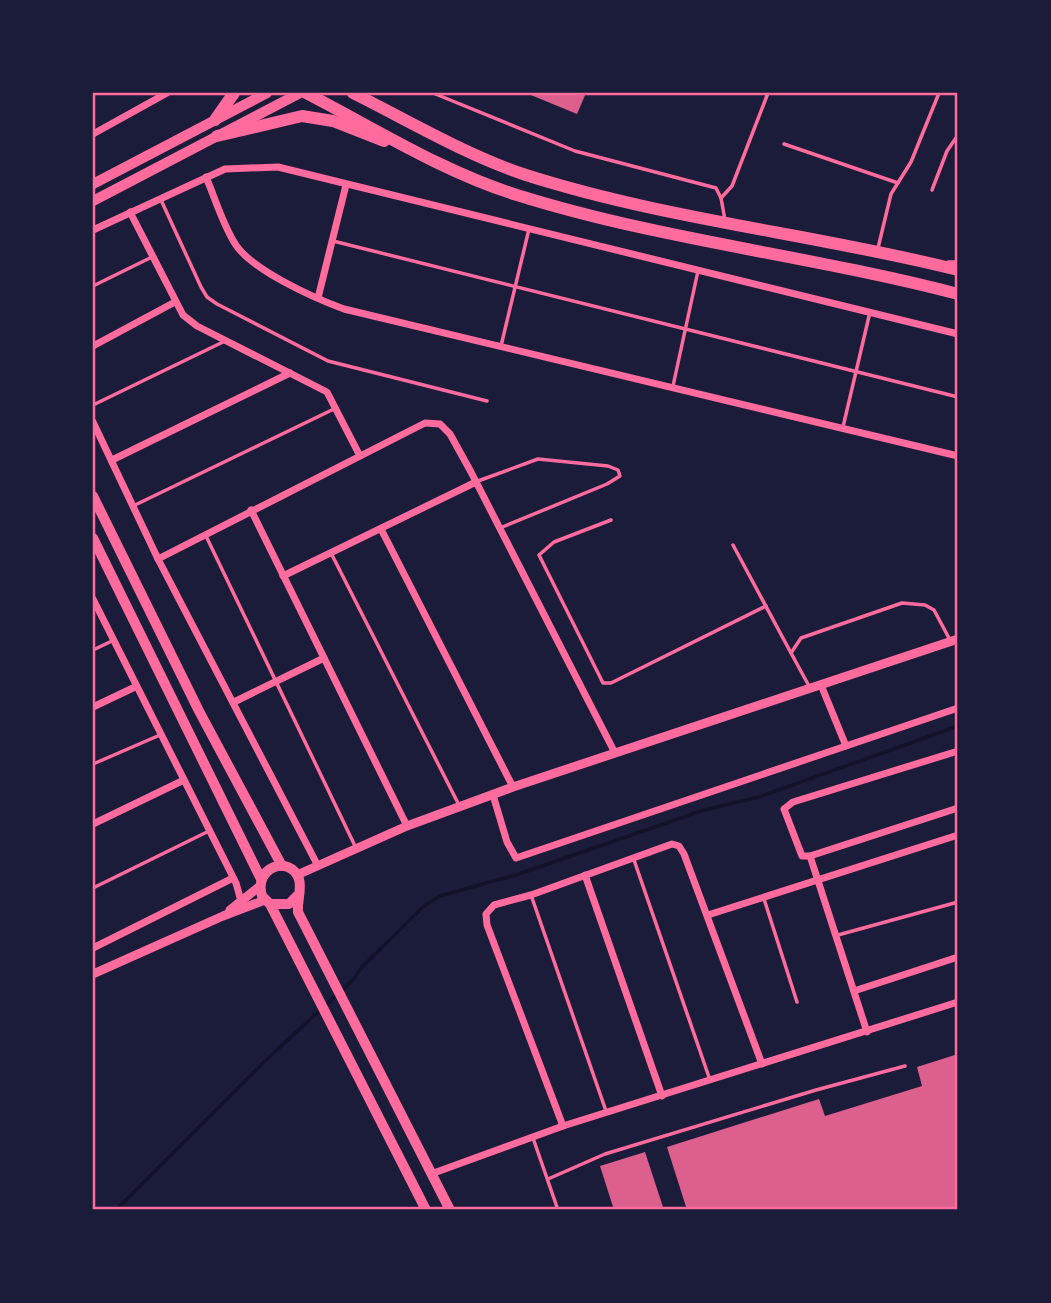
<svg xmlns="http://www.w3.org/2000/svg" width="1051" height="1303" viewBox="0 0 1051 1303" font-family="Overpass,sans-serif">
<rect width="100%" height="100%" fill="#1b1b3a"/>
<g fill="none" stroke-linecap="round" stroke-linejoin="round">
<!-- stream -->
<polyline stroke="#12122b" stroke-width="3.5" points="116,1210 267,1059 353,980 362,967 424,906 440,896 516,875 701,811 759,797 958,726"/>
</g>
<!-- building -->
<g fill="#dd5f8e">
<polygon points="526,93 586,93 577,114"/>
<polygon points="958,1054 958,1210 687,1210 667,1147 819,1099 825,1116 922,1086 917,1067"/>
<polygon points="645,1152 664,1210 614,1210 600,1166"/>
</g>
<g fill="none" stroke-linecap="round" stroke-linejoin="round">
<!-- service -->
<g stroke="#ff6b9d" stroke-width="3.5">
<polyline points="433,93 575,151 716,188 721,198 725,220"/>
<polyline points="784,144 898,183"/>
<polyline points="932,190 947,151 958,135"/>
<polyline points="721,198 732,186 768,93"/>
<polyline points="161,200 201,287 207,297 217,304 328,361 487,401"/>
<polyline points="333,241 958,397"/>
<polyline points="878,248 891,194 911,162 939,93"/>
<polyline points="948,262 958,262"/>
<polyline points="93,286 152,257"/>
<polyline points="501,346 529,229"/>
<polyline points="673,386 698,271"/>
<polyline points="93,405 223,342"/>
<polyline points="843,427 870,312"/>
<polyline points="478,481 538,459 608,466 618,470 620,476 607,484 500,528"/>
<polyline points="133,506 336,408"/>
<polyline points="611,520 554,542 539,555 603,683 611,683 766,606"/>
<polyline points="206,536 356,848"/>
<polyline points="733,545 791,653"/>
<polyline points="331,553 460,807"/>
<polyline points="93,650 112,641"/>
<polyline points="809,686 791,653 801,638 902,603 925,605 934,610 950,640"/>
<polyline points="93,764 160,735"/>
<polyline points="634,860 710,1080"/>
<polyline points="93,888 209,831"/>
<polyline points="531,895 606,1111"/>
<polyline points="764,899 797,1002"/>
<polyline points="838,935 958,902"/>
<polyline points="533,1138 558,1210"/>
<polyline points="548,1179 605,1154 816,1090 905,1066"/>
</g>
<!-- minor -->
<g stroke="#ff6b9d" stroke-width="7">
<polyline points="93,134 167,93"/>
<path d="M206,177c9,21 16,45 28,65 15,27 80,56 110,67l614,147"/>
<polyline points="130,212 183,315 197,326 327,392 360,456"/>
<polyline points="93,230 225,169 278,167 958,334"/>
<polyline points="318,298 346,185"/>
<polyline points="93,346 175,302"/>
<polyline points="93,422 158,559 318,866"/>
<polyline points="112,460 290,373"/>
<polyline points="251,510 407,826"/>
<polyline points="381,529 513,787"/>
<polyline points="158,559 425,423 440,424 450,434 471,472 615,753"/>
<polyline points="283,576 476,482"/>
<polyline points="93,599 236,883 241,901"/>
<polyline points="821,685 846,746 958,708"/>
<polyline points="234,702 324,658"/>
<polyline points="93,707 135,687"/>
<polyline points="493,795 507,842 516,858 846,746"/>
<polyline points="93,824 184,780"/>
<polyline points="810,856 958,808"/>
<polyline points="585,875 662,1096"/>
<polyline points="708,915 958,835"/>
<polyline points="93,948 233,878"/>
<polyline points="854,991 958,957"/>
<polyline points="867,1032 810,856 802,856 784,809 793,802 958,751"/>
<polyline points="563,1126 487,925 486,914 494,905 531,895 672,844 679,846 684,854 762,1064"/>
<polyline points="431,1174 563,1126 958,1002"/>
</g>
<!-- tertiary -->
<g stroke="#ff6b9d" stroke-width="9">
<polyline points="297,875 407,826 513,787 958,639"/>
<polyline points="230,910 260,886"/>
<polyline points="93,974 223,916 265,900"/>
</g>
<!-- secondary -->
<g stroke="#ff6b9d" stroke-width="10">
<polyline points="93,184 267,93"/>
<polyline points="93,201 300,93"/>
<polyline points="93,496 199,711 282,866"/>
<polyline points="93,538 261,879"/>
<path d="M298,895l-9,9h-19l-8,-8c-9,-29 28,-42 37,-17 3,10 -2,22 -1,33l152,298"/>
<polyline points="270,904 426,1210"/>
</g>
<!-- trunk -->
<g stroke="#ff6b9d" stroke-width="12">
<path d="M306,93c68,35 137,79 211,102 143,45 296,61 441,99"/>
<path d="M353,93c56,28 113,62 173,82 141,45 289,59 432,95"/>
<polyline points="215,120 234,93"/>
<polyline points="217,136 302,116 333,121 384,141"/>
</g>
</g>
<!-- border -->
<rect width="1051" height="1303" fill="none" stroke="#1b1b3a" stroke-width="189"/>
<rect x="94" y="94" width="862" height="1114" fill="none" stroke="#ff6b9d" stroke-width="2.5"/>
</svg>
